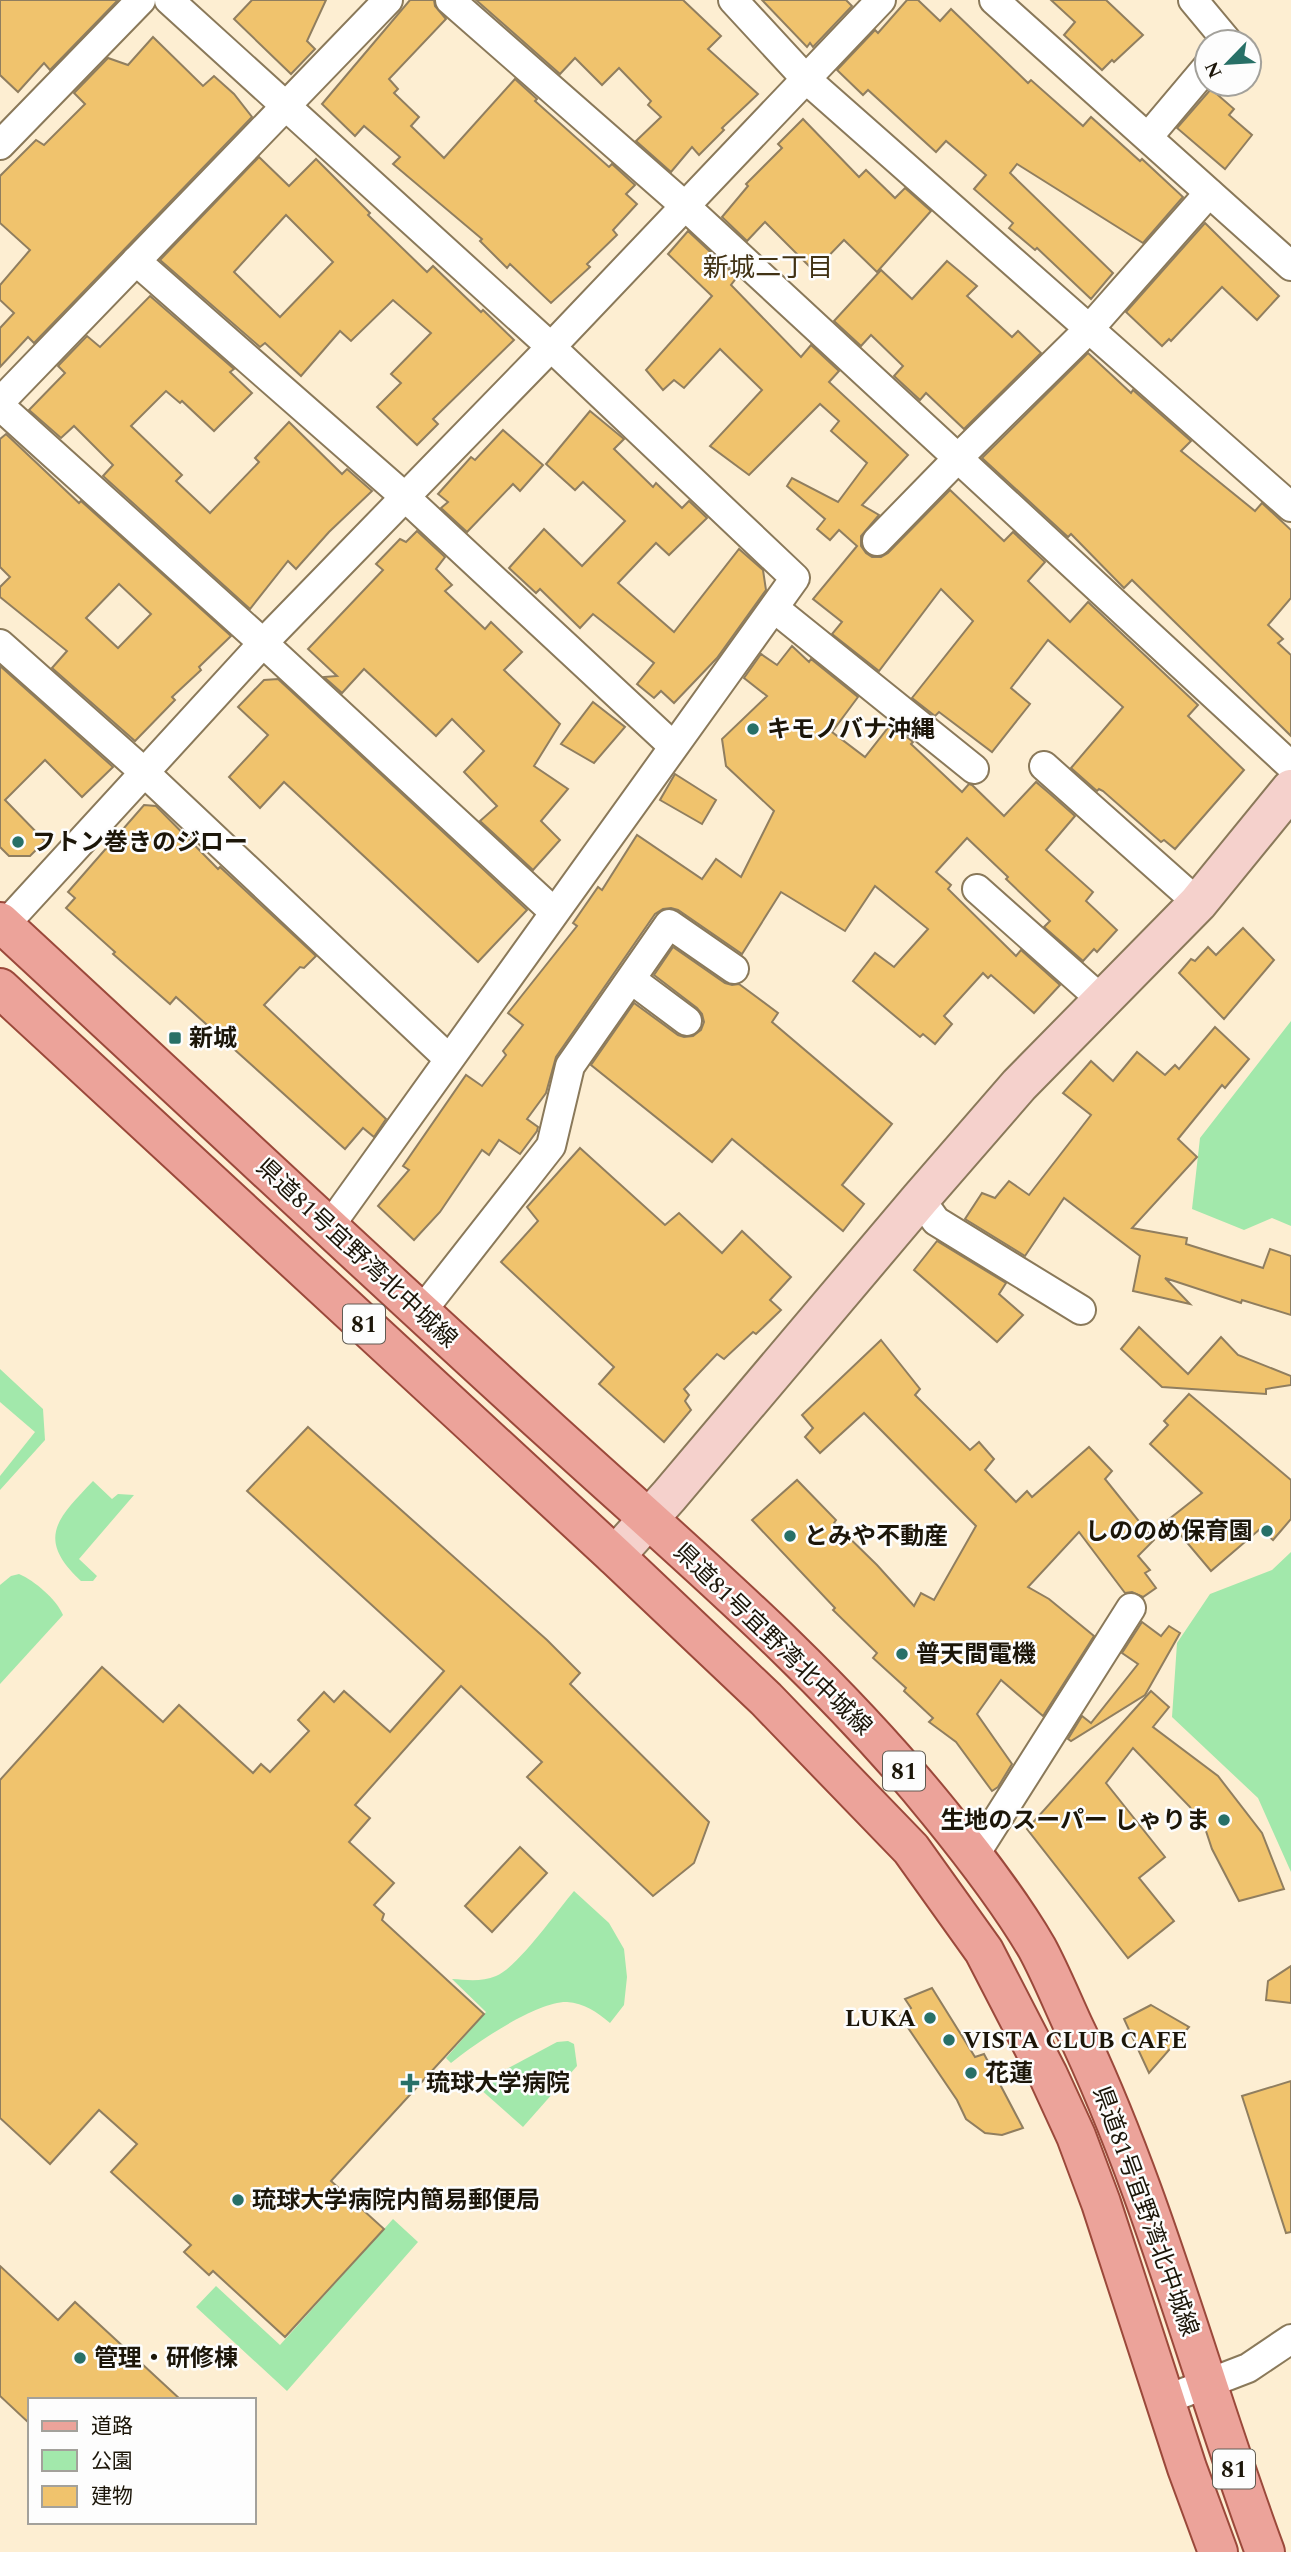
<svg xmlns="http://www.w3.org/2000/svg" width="1291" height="2552" viewBox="0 0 1291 2552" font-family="Spectral,'Noto Sans JP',serif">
<rect width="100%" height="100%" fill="#fdeed2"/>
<!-- green -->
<g fill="#a2e8ab">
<polygon points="1291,1021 1291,1226 1272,1218 1244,1230 1192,1209 1200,1138"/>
<polygon points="0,1369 43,1409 45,1440 0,1490 0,1476 35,1432 0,1402"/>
<path d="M93,1481l19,18 6,-5 16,1 -55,64 18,17 -4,5h-12c-46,-43 -23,-63 12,-100z"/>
<polygon points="1291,1552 1291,1872 1258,1798 1172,1717 1177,1643 1210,1594 1272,1570"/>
<path d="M19,1574c16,7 37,25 44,41l-63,69v-99l11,-9z"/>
<path d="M574,1891l35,32 15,26 3,28 -3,28 -14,18c-13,-11 -26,-20 -43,-21 -30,-1 -93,42 -116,61l-5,-5 40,-46 -34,-33c15,1 30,3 44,-3 22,-9 61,-65 78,-85z"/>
<polygon points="568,2041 574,2044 577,2066 523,2127 479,2088 490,2078 557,2042"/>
<polygon points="393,2219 418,2242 287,2391 196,2307 216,2286 280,2345"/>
</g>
<!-- building -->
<g fill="#f0c36d" stroke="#907e5f" stroke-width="2" fill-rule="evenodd">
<polygon points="0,0 118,0 50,70 44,63 18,92 0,75"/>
<polygon points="252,0 326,0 307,41 315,49 291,74 234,19"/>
<polygon points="410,0 434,0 435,6 446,19 389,79 398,89 394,93 419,117 411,126 444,158 515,79 537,99 535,101 609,167 612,164 635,185 626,194 637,204 613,230 617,235 587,264 590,267 551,303 510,264 507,268 480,241 482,239 393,164 400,157 364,126 355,136 322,104"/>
<polygon points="476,0 683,0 721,36 708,49 758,94 722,128 724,130 699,155 692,147 671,172 636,141 661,117 648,105 651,101 619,68 602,85 575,58 560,74"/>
<polygon points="762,0 846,0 852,6 813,47 810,43 807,47"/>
<polygon points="907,0 918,0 940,21 951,9 1028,83 1031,80 1083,126 1091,117 1140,161 1142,159 1183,197 1143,243 1017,164 1010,173 1113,273 1091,299 1037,248 1035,250 1009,228 1013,223 974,189 986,175 946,141 936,152 868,90 863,95 837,70 875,30 878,33"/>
<polygon points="1051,0 1106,0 1143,35 1114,62 1112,60 1102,70 1064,35 1075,22"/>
<polygon points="153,37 203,86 214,76 234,94 252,117 34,343 28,337 0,367 0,328 14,313 0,300 0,285 30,250 0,223 0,176 36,140 44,145 85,104 74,93 108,58 128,65"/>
<polygon points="1211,89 1234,109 1229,115 1252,135 1225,169 1177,128"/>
<polygon points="803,119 859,177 866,170 895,198 905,188 931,211 877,272 844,240 814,271 765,222 747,241 722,217 748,186 746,184 782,148 778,144"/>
<path d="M259,157l30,29 27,-27 54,54 -2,2 59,57 6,-6 48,46 2,-2 31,30 -81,79 5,5 -21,21 -40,-38 24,-24 -10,-9 40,-41 -38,-33 -42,41 -11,-10 -39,45 -36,-33 -5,4 -100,-87zM286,215l47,47 -53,55 -46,-45z"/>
<polygon points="1205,223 1279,296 1257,320 1222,287 1171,341 1169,339 1162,346 1126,312"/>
<polygon points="688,231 737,277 731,285 801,357 811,345 839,371 829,382 908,455 862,505 879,515 861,536 861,546 866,553 872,557 881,557 888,553 950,490 1004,541 1013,532 1045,562 1028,581 1070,622 1088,602 1198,705 1188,716 1244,770 1175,849 1164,840 1161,842 1103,791 1099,789 1097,791 1071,768 1123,707 1048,640 1011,688 1030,704 992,752 939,712 935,716 912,698 973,621 941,589 879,671 832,634 842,622 813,599 857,546 839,530 830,540 817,529 825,519 787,486 792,478 838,502 867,463 831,431 839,421 820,404 749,475 710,446 762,390 720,349 684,388 674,380 663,390 646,370 712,296 668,254"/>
<polygon points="947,261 977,286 967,296 1012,337 1018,331 1041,353 964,429 926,393 920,400 894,376 903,366 871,335 861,346 834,321 881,270 912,299"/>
<polygon points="150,296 234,369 230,372 252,393 214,431 182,401 180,403 166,391 131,426 182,475 176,481 210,513 259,462 255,458 289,422 342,474 347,469 372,491 329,532 296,569 288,561 250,609 103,476 113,465 74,426 61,438 29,410 65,373 58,366 87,336 100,347"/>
<polygon points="1088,353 1131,393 1133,390 1191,441 1181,451 1255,511 1262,503 1291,530 1291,598 1268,625 1283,639 1278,643 1291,655 1291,736 1132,580 1124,588 1071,534 1068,537 982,458"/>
<polygon points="590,411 624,439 614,449 653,487 656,483 682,508 689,501 707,518 669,555 656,543 618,583 674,632 739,549 763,570 766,590 717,658 674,703 661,691 654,698 637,684 654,663 593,614 580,628 540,589 536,593 509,568 544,529 582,566 625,521 583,482 575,490 546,464"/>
<polygon points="503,430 543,465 520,491 513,484 467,532 441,508 448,502 438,494 471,457 475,460"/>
<path d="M6,434l73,69 2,-2 150,135 -32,31 2,3 -29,27 3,3 -40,41 -83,-73 15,-17 -67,-54v-10l10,-10 -10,-10v-128zM119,584l32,30 -33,34 -32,-30z"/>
<polygon points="417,531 445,557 436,569 452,585 445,591 485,629 491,622 522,652 504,670 560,724 534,766 568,789 541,821 560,840 533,870 480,821 497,806 464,772 484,751 452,719 436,736 364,669 342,693 324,677 337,676 308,649 383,570 376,564 400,539 406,542"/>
<polygon points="792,646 809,662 811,659 858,697 832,732 865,757 891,724 913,742 911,744 962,792 969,784 972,785 1004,816 1036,782 1049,793 1075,816 1046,850 1093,892 1086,901 1117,930 1097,952 1094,949 1083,961 1044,927 1050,921 1006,879 1008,877 967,838 936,872 951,885 948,889 1016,956 1021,950 1060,985 1034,1013 991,975 988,978 983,973 944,1016 952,1024 935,1044 923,1034 920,1037 853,981 875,953 894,967 928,929 875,886 845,931 781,892 742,954 678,910 671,908 663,909 655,914 556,1057 546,1093 527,1119 538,1127 537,1131 520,1154 499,1140 489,1155 482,1150 440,1212 414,1240 378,1206 409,1170 403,1166 466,1075 482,1086 506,1055 503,1051 523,1025 508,1013 577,926 573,923 598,887 602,890 637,835 702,879 716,859 741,877 774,811 726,766 722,739 767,696 744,678 761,654 777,665"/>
<polygon points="0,666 113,767 82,797 45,760 5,800 45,841 30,856 9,856 0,847"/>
<polygon points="278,679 527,910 478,962 284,782 260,808 229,777 268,735 238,707 264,680"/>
<polygon points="593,702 625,727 594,763 561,744"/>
<polygon points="675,774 716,800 702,824 660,800"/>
<polygon points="144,805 156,806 218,869 220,867 316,956 304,968 300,967 264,1005 386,1119 374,1137 363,1128 345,1149 176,997 170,1004 113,954 115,952 66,908 75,898 68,892"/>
<polygon points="1243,928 1274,960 1224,1019 1179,973 1191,959 1195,961 1208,947 1216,955"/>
<polygon points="673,947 725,983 732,985 739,984 778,1013 772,1022 892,1124 842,1185 864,1204 843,1231 732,1139 712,1162 591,1065 634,1003 678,1035 684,1037 693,1036 701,1030 704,1022 702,1014 697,1008 654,975"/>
<polygon points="1215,1027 1249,1059 1225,1088 1222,1085 1178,1139 1197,1157 1132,1228 1187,1238 1186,1244 1263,1268 1270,1249 1291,1256 1291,1315 1242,1300 1241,1303 1165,1278 1190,1304 1133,1291 1140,1256 1064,1198 1025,1256 965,1219 982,1193 995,1198 1009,1181 1029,1195 1091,1115 1063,1093 1091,1061 1113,1081 1137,1052 1165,1075 1175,1065 1179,1069"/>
<polygon points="580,1148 665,1225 679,1213 722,1253 742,1231 791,1277 770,1300 781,1310 756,1334 753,1332 724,1359 717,1354 684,1389 689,1395 685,1401 691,1410 664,1442 599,1384 614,1367 501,1262 538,1221 527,1207"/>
<polygon points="937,1241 1006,1283 999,1294 1023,1315 997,1342 914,1270"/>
<polygon points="1139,1327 1188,1374 1221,1337 1238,1355 1291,1376 1291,1385 1266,1389 1266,1394 1162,1387 1121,1349"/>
<polygon points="881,1340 920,1389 915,1395 970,1450 979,1442 994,1459 985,1470 1016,1502 1027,1491 1032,1497 1089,1447 1112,1471 1105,1479 1154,1540 1138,1556 1150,1570 1145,1573 1156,1588 1143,1597 1132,1592 1125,1593 1079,1532 1028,1587 1049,1599 1094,1636 1043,1716 1001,1680 977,1714 1012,1764 998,1787 992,1791 956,1742 929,1722 933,1718 904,1691 906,1688 873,1658 877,1653 833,1610 835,1608 752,1520 797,1480 836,1520 834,1523 877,1565 914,1606 921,1593 934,1600 976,1526 864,1413 820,1453 805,1437 813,1428 802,1415"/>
<polygon points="1189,1394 1291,1480 1291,1519 1273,1540 1260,1529 1211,1571 1168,1520 1202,1493 1150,1444 1168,1425 1164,1421"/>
<polygon points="308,1427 547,1640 580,1673 570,1684 709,1822 694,1863 653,1896 527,1777 542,1762 461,1686 355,1805 370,1818 349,1842 394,1883 374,1905 384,1914 382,1920 484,2014 331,2181 384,2229 285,2337 213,2271 209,2275 184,2252 191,2245 111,2172 137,2144 99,2110 50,2164 0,2118 0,1780 102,1667 163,1722 179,1705 253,1773 261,1764 270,1772 309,1731 298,1720 324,1692 334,1702 344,1691 390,1732 444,1671 247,1491"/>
<polygon points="1142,1622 1161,1636 1169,1626 1180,1633 1145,1695 1071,1741 1068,1739 1082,1716 1091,1723 1138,1664 1122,1653"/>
<polygon points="1151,1691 1169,1707 1153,1727 1218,1776 1262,1833 1284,1889 1239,1901 1212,1849 1204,1825 1201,1828 1190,1807 1133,1748 1106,1783 1165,1857 1139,1878 1174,1921 1128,1958 1027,1829"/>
<polygon points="520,1847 547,1873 492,1932 465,1906"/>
<polygon points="1291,1966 1291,2003 1266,2000 1268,1981"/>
<polygon points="932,1988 975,2057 984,2054 1023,2128 1002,2135 985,2133 966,2119 957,2100 900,2016 911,2008 905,1999"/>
<polygon points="1151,2005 1189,2027 1149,2073 1124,2019"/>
<polygon points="1291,2081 1291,2232 1286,2233 1242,2096"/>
<polygon points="0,2266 58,2320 75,2302 181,2400 30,2400 30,2424 0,2396"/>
</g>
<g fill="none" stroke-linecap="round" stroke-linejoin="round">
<!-- street casing -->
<g stroke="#8a795a" stroke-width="32">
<g id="street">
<polyline points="169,0 551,347 795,578 329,1227"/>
<polyline points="450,0 685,206 1291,766"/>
<polyline points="733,0 806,79 1291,507"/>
<polyline points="994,0 1291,266"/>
<polyline points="1193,0 1228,42"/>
<polyline points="1148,137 1207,67"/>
<polyline points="0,145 141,0"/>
<polyline points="136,261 405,497 673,746"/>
<polyline points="0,402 388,0"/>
<polyline points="0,406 263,643 554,912"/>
<polyline points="877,541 959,457 1090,328 1209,193"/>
<polyline points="774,608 974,769"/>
<polyline points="0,644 144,772 449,1059"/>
<polyline points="1044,766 1198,903"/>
<polyline points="977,889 1103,1001"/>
<polyline points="0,930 263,643 551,347 881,0"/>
<polyline points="632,980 687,1021"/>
<polyline points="920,1199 936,1221 1081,1310"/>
<polyline points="421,1312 551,1146 570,1066 669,924 734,969"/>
<polyline points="974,1856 1131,1608"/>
<polyline points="1165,2400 1248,2368 1291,2339"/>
</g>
</g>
<!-- secondary casing -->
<g stroke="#8a795a" stroke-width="42">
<polyline id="secondary" points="615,1556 669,1496 920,1199 1019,1085 1198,903 1291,789"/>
</g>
<!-- primary casing -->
<g stroke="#9b493b" stroke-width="42">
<g id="primary">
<path d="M0,922c184,170 367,342 553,511 133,121 271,237 385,378 35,43 71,89 99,137 13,24 24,51 36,77 81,168 127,352 192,527"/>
<polyline points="0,988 615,1556 766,1699 911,1849 984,1951 1048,2075 1076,2136 1101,2203 1187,2468 1218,2552"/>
</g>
</g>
<!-- street -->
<use href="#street" stroke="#fff" stroke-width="28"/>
<!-- secondary -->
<use href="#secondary" stroke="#f5d1cc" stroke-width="38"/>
<!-- primary -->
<use href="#primary" stroke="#eca39a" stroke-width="38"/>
</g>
<!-- markers -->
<g fill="#287067" stroke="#fdfdfd" stroke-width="2.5">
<circle cx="753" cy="729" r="7"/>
<circle cx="18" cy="842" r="7"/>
<rect x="168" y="1031" width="14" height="14" rx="3.5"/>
<circle cx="1267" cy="1531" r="7"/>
<circle cx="790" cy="1536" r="7"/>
<circle cx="902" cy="1654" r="7"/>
<circle cx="1224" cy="1820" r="7"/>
<circle cx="930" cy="2018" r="7"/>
<circle cx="949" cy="2040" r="7"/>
<circle cx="971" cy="2073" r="7"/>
<path d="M406.5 2072.5h7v7h7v7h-7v7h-7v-7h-7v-7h7z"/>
<circle cx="238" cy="2200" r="7"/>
<circle cx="80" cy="2358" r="7"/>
</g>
<g text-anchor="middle" stroke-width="5" stroke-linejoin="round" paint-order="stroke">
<!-- shield labels -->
<g fill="#fdfdfd" stroke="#605b52" stroke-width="2">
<rect x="343" y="1304.5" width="42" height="39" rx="5"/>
<rect x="883" y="1751.5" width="42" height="39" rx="5"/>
<rect x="1213" y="2449.5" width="42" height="39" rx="5"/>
</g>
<g font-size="23" font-weight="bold" fill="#1c1609">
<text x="364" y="1332">81</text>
<text x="904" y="1779">81</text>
<text x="1234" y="2477">81</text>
</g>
<!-- poi labels -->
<g font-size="24" font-weight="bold" fill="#1c1609" stroke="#fdfdfd" text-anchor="start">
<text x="767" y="737">キモノバナ沖縄</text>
<text x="32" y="850">フトン巻きのジロー</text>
<text x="189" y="1046">新城</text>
<text x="1253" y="1539" text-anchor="end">しののめ保育園</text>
<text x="804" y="1544">とみや不動産</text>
<text x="916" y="1662">普天間電機</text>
<text x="1210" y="1828" text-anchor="end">生地のスーパー しゃりま</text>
<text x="916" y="2026" text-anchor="end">LUKA</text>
<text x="963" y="2048">VISTA CLUB CAFE</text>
<text x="985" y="2081">花蓮</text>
<text x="426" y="2091">琉球大学病院</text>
<text x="252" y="2208">琉球大学病院内簡易郵便局</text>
<text x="94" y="2366">管理・研修棟</text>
</g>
<!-- street labels -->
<g font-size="24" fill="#1c1609" stroke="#fdfdfd">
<text transform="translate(357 1253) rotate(43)" y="8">県道81号宜野湾北中城線</text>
<text transform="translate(773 1639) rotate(44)" y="8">県道81号宜野湾北中城線</text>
<text transform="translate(1146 2211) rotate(70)" y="8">県道81号宜野湾北中城線</text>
</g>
<!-- neighbourhood labels -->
<g font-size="26" fill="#413214" stroke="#fdfdfd">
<text x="768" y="276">新城二丁目</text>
</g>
</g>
<!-- legend -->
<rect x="28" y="2398" width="228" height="126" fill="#fdfdfd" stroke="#a3a19b" stroke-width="2"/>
<rect x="42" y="2421" width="35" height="10" fill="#eca39a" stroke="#a3a19b" stroke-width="2"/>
<text x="91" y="2433" font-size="21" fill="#1c1609">道路</text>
<rect x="42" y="2450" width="35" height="21" fill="#a2e8ab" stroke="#a3a19b" stroke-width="2"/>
<text x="91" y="2468" font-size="21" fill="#1c1609">公園</text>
<rect x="42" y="2486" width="35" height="21" fill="#f0c36d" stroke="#a3a19b" stroke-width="2"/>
<text x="91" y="2503" font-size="21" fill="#1c1609">建物</text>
<!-- north arrow -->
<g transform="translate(1228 63) rotate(245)"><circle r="33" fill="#fdfdfd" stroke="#a3a19b" stroke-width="2"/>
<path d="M0-5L12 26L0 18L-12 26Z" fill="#287067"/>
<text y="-10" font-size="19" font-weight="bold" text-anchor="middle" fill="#1c1609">N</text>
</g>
</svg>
